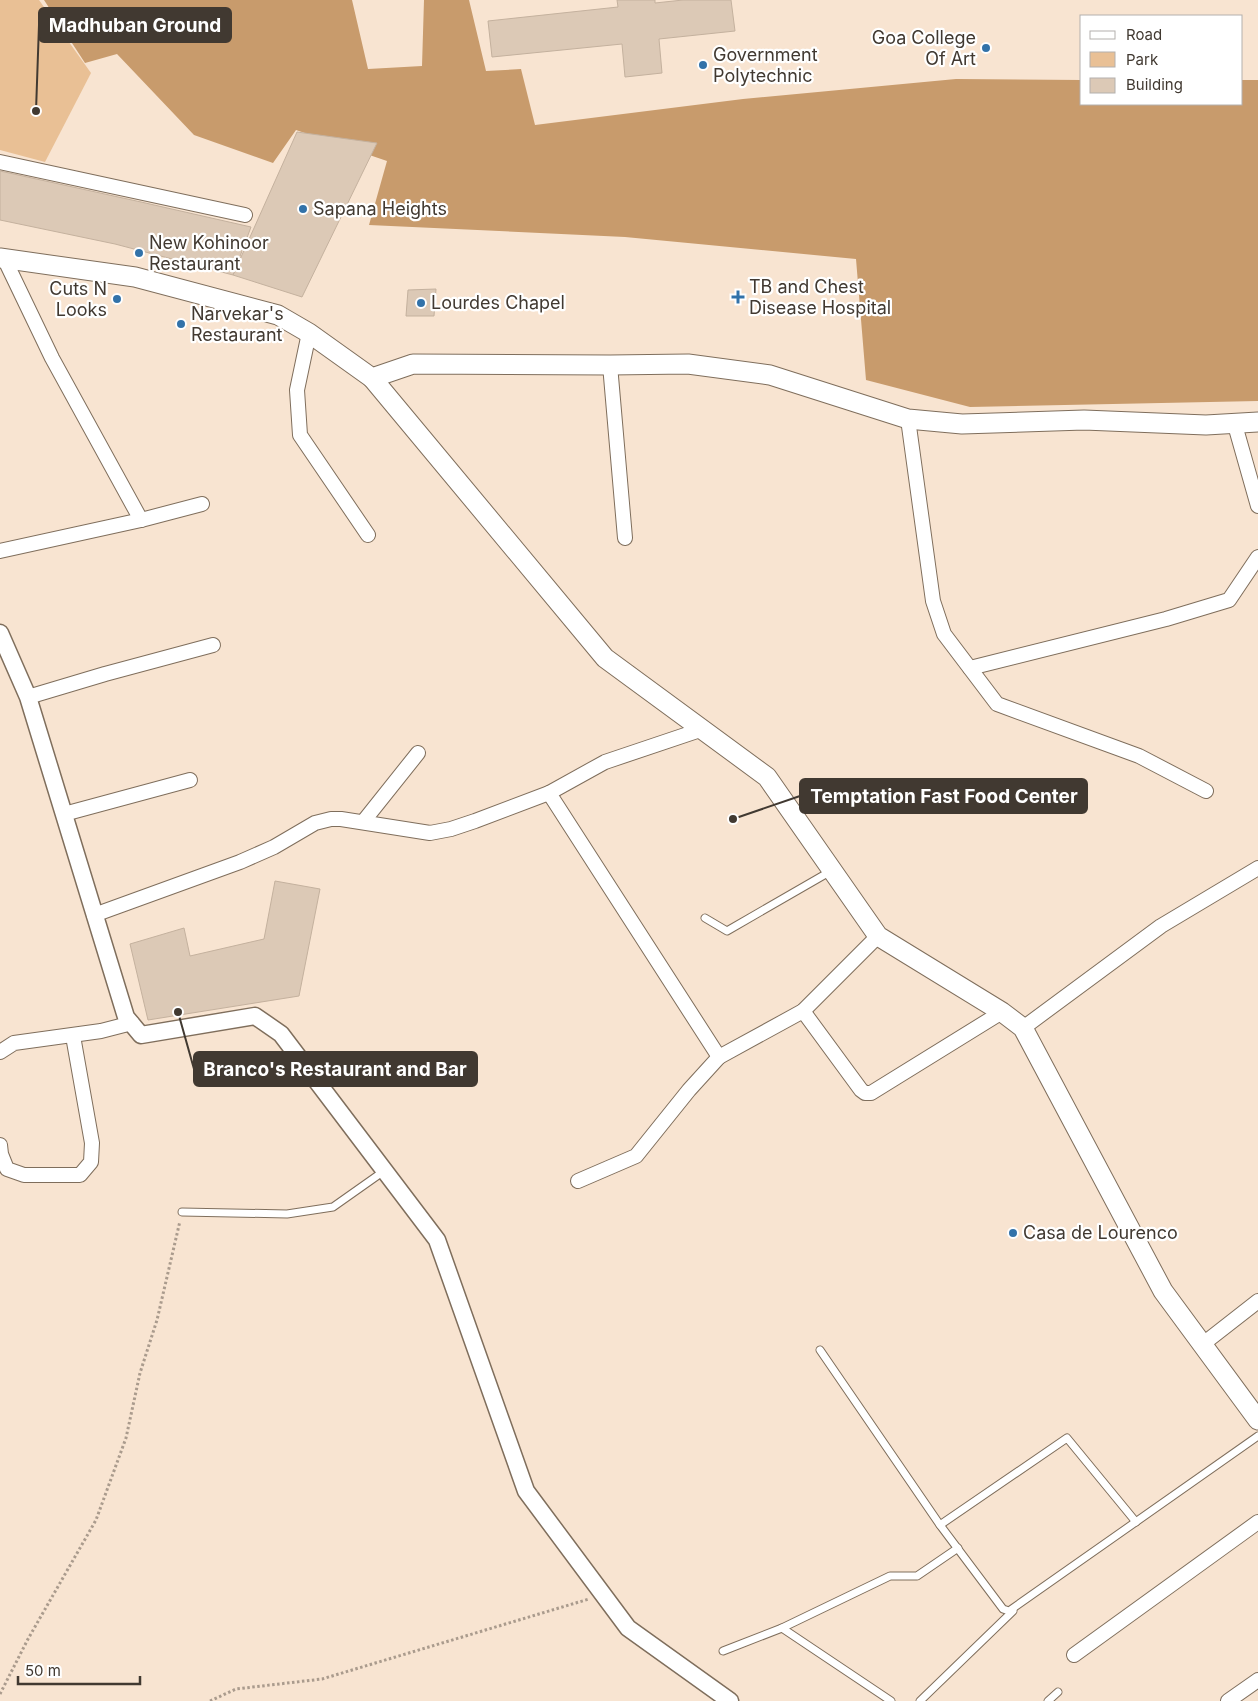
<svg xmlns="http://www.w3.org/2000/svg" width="1258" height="1701" viewBox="0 0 1258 1701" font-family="Inter,sans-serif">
<rect width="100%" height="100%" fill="#f8e4d1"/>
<!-- green -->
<polygon fill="#e9c095" points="0,0 39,0 91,73 45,162 0,150"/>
<!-- forest -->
<polygon fill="#c89b6c" points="44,0 352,0 368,69 422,66 424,0 469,0 486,71 521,69 535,125 743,99 956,79 1082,80 1082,104 1242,104 1242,80 1258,80 1258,401 970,407 866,380 856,259 625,237 369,225 387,161 296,130 273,163 194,135 117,54 85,63"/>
<!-- building -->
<g fill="#dcc9b6" stroke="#c4b19e">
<polygon points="617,0 655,0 655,3 683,0 731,0 735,31 659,39 662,73 625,77 622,44 492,57 488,21 618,7"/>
<polygon points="297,132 377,143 302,297 233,275"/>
<polygon points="0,171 141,202 251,227 233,275 115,244 0,220"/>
<polygon points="436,289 434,316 406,316 408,290"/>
<polygon points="275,881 320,889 299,996 148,1020 130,944 184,928 190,956 264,939"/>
</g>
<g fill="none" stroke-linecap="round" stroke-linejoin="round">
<!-- service casing -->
<g stroke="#7f6e5c" stroke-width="9">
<g id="service">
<polyline points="705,918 727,931 831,871"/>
<polyline points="182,1212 287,1214 333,1207 384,1171"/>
<polyline points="820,1350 940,1525 1003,1609 1009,1611 1258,1436"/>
<polyline points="940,1525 1067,1438 1136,1522"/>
<polyline points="782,1628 890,1576 917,1576 958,1548"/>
<polyline points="723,1651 782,1628 891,1701"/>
<polyline points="920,1701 1013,1611"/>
<polyline points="1048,1701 1058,1692"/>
</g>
</g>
<!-- minor casing -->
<g stroke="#7f6e5c" stroke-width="16">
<g id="minor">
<polyline points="0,162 245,215"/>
<polyline points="4,258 52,358 141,520"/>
<polyline points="309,333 297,390 300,435 368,535"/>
<polyline points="610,365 625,538"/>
<polyline points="908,419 933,601 944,634 997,704 1139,756 1206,791"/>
<polyline points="1235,425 1258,506"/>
<polyline points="0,551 141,520 202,504"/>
<polyline points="970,668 1166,619 1229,600 1258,557"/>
<polyline points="28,697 105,674 213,645"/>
<polyline points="549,793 719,1057 803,1011 878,936"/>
<polyline points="64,814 190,780"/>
<polyline points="363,822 418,753"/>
<polyline points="94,915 240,862 274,847 315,823 331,819 341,819 430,833 451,829 475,821 549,793 605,762 703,729"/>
<polyline points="803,1011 861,1090 865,1093 871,1093 1002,1012"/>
<polyline points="1023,1028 1161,926 1258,868"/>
<polyline points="0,1052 14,1043 101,1031 132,1023"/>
<polyline points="0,1145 1,1154 7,1169 24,1175 80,1175 91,1162 92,1143 73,1036"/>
<polyline points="578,1181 636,1156 689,1090 719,1057"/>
<polyline points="1203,1344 1258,1301"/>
<polyline points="1074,1655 1258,1522"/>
<polyline points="1228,1701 1258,1680"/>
</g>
</g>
<!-- tertiary casing -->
<g stroke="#7f6e5c" stroke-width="19">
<polyline id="tertiary" points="0,633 28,697 126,1017 141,1035 255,1016 281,1034 437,1240 526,1491 628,1628 730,1701"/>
</g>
<!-- secondary casing -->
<g stroke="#7f6e5c" stroke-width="21">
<g id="secondary">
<polyline points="0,258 135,277 278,315 309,333 372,378 413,364 610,365 688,364 770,375 908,419 962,424 1084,420 1206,425 1258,422"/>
<polyline points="372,378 605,658 767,777 878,936 1002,1012 1023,1028 1163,1291 1258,1420"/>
</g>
</g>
<!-- path -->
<g stroke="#aa9b8d" stroke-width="3" stroke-dasharray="2.5 2.5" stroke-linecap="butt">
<polyline points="0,1694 28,1639 96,1520 126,1438 140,1373 157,1320 180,1221"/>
<polyline points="210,1701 236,1689 322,1679 589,1599"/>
</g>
<!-- service -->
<use href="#service" stroke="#fff" stroke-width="7"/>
<!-- minor -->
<use href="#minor" stroke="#fff" stroke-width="14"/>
<!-- tertiary -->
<use href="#tertiary" stroke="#fff" stroke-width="16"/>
<!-- secondary -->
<use href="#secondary" stroke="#fff" stroke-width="19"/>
</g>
<!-- markers -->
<g fill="#3272a9" stroke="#fff" stroke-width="2">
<circle cx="986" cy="48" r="5"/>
<circle cx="703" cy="65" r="5"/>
<circle cx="303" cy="209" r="5"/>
<circle cx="139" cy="253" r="5"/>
<path d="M735.5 289.5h5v5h5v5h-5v5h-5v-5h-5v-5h5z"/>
<circle cx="117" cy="299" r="5"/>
<circle cx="421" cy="303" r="5"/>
<circle cx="181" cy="324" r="5"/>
<circle cx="1013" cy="1233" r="5"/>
</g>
<g text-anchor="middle" stroke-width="4.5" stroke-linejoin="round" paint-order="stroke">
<!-- poi labels -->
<g font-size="18" fill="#413931" stroke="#fff" text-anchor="start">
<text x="976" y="44" text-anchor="end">Goa College<tspan x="976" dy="21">Of Art</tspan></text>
<text x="713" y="61">Government<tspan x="713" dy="21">Polytechnic</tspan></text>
<text x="313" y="215">Sapana Heights</text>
<text x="149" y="249">New Kohinoor<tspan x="149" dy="21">Restaurant</tspan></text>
<text x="749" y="293">TB and Chest<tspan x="749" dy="21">Disease Hospital</tspan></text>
<text x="107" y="295" text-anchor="end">Cuts N<tspan x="107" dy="21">Looks</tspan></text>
<text x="431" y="309">Lourdes Chapel</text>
<text x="191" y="320">Narvekar's<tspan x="191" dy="21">Restaurant</tspan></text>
<text x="1023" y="1239">Casa de Lourenco</text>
</g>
</g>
<!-- callouts -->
<path fill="none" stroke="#413931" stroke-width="2" d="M36 111L39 25M733 819L800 796M178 1012L194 1069"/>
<g fill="#413931" stroke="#fff" stroke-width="2">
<circle cx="36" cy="111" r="5"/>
<circle cx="733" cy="819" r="5"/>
<circle cx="178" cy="1012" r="5"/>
</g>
<g fill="#413931" stroke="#413931" stroke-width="2">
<rect x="39" y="8" width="192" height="34" rx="5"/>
<rect x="800" y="779" width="287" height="34" rx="5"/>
<rect x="194" y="1052" width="283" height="34" rx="5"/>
</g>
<g font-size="19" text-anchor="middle" font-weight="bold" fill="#fff">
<text x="135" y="32">Madhuban Ground</text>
<text x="944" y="803">Temptation Fast Food Center</text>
<text x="335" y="1076">Branco's Restaurant and Bar</text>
</g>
<!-- legend -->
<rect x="1080" y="15" width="162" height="90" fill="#ffffff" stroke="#b3b0ad"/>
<rect x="1090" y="31" width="25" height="8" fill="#ffffff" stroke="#b3b0ad"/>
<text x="1126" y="40" font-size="15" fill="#413931">Road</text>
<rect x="1090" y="52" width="25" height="15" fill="#e9c095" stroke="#b3b0ad"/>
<text x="1126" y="65" font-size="15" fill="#413931">Park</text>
<rect x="1090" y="78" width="25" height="15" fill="#dcc9b6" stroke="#b3b0ad"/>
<text x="1126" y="90" font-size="15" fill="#413931">Building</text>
<!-- scale -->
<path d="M18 1676v8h122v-8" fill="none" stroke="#413931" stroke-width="2.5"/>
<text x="25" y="1676" font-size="15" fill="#413931" stroke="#ffffff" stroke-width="4" paint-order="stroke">50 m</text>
</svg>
